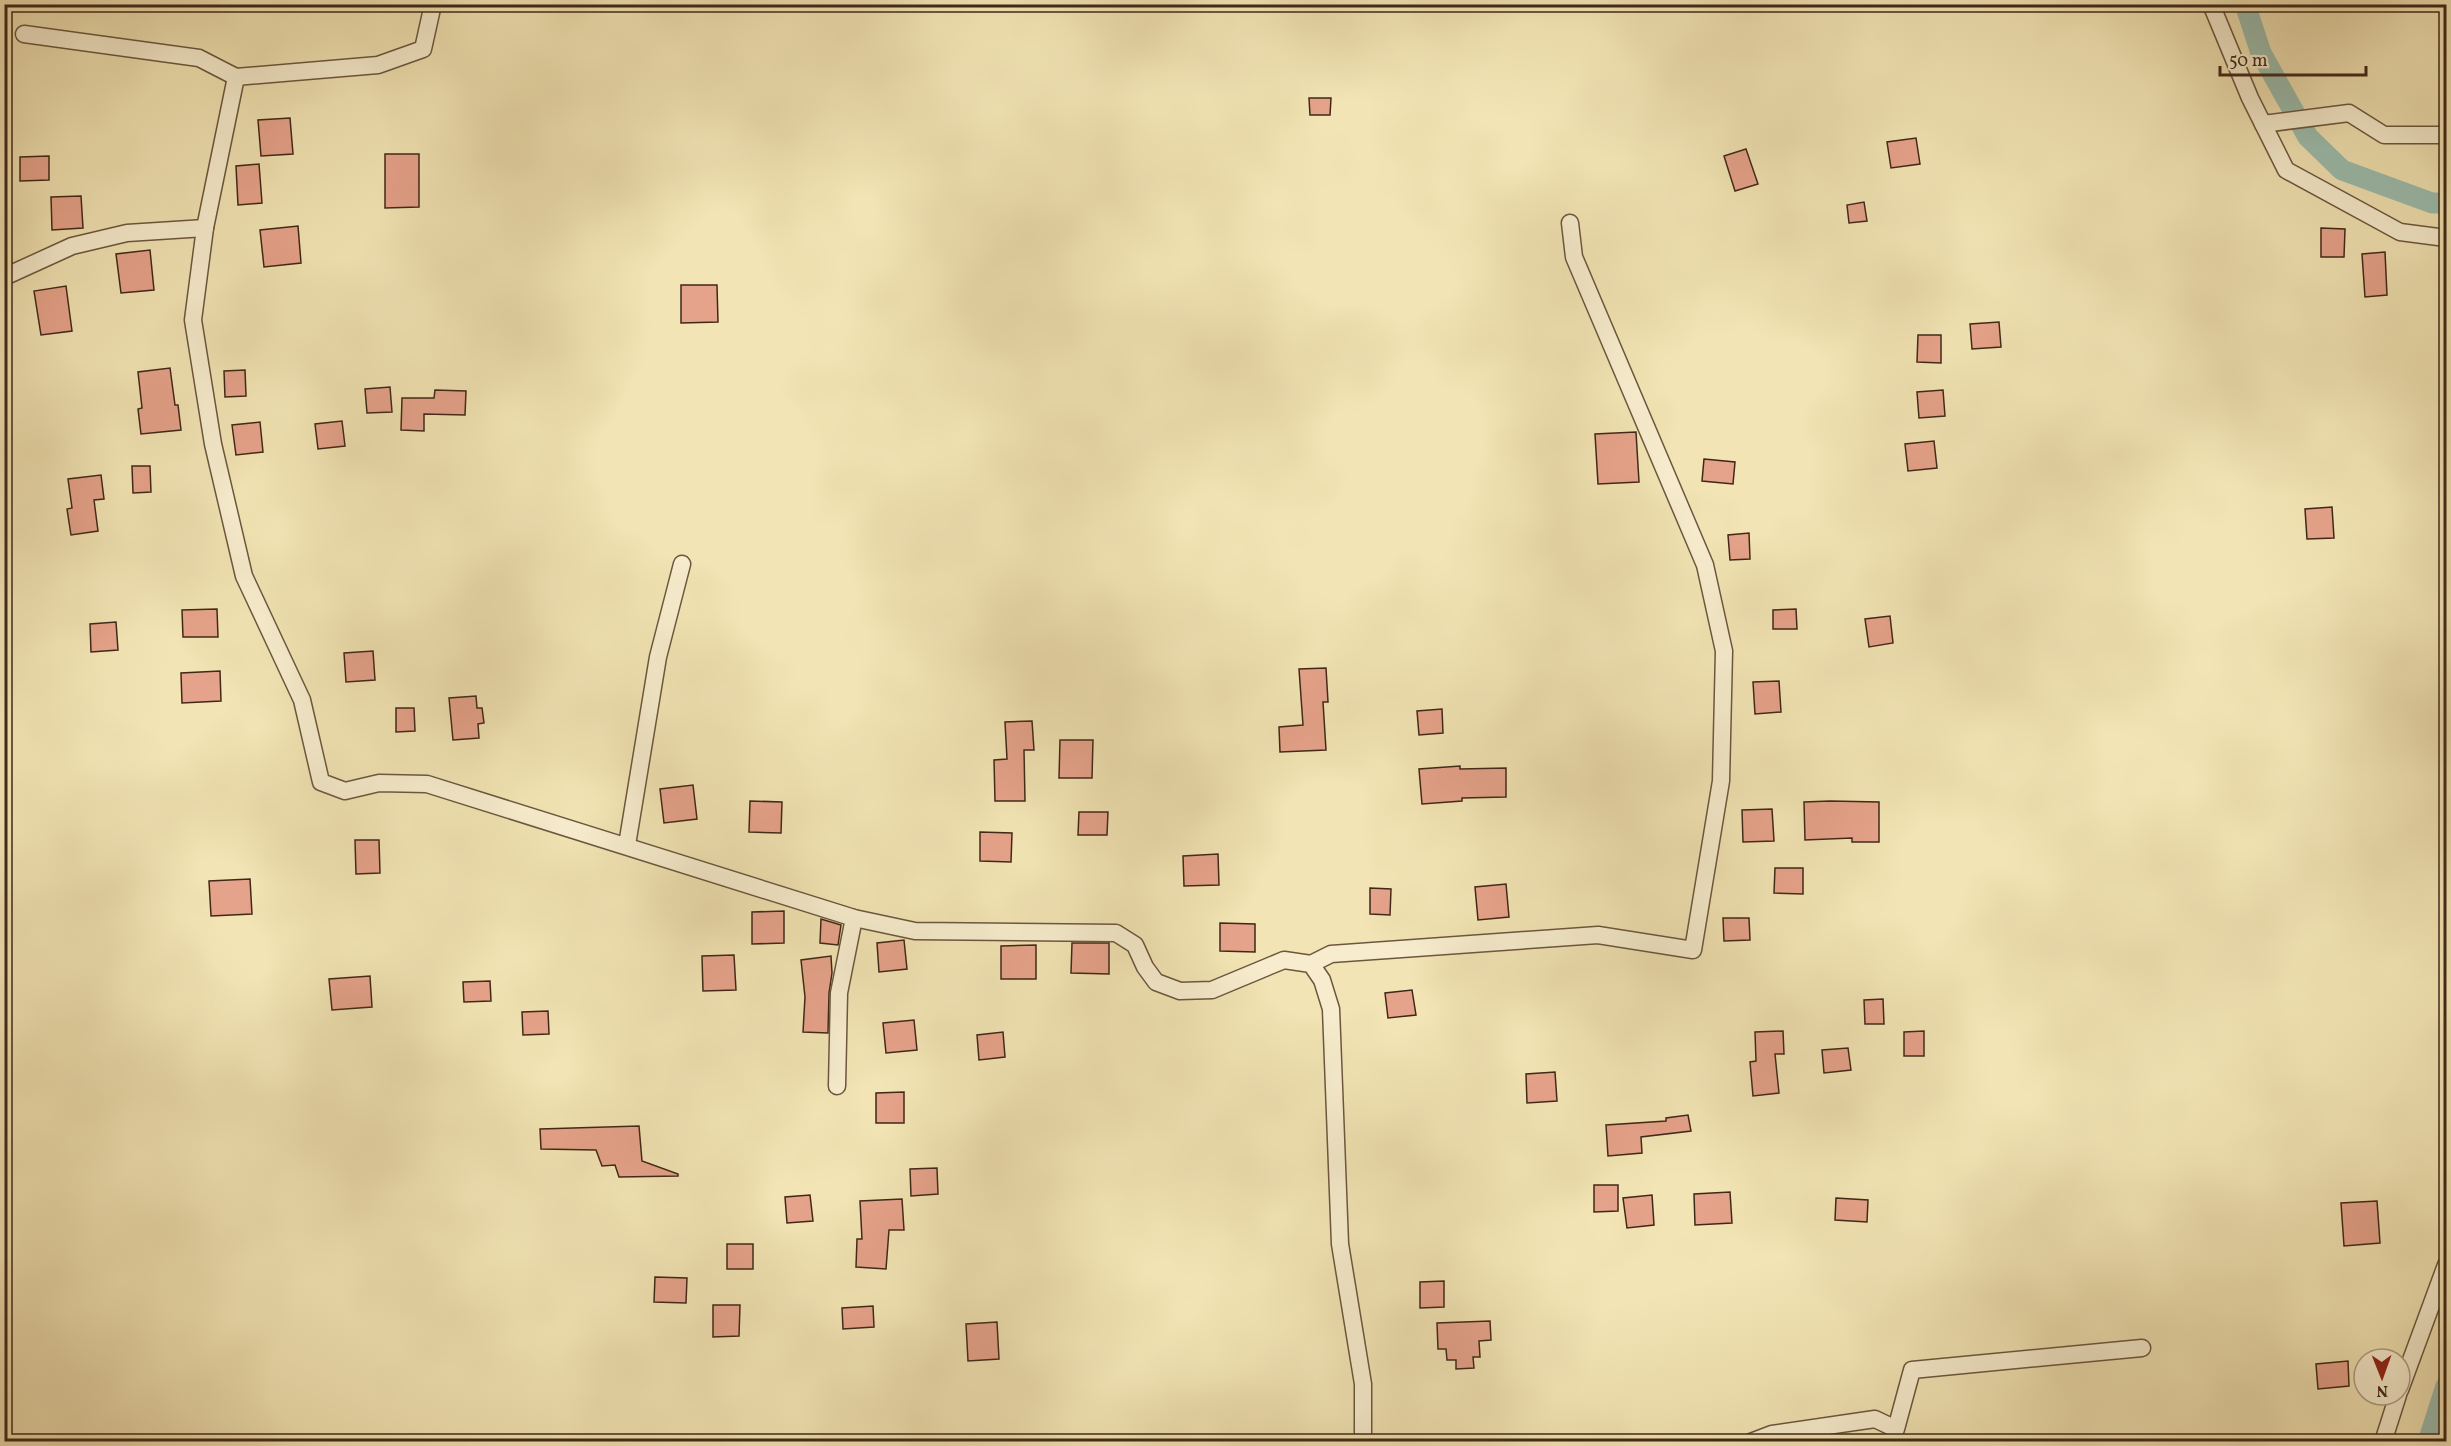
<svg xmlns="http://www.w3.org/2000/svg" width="2451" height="1446" viewBox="0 0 2451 1446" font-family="Vollkorn,serif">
<rect width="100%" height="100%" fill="#f2e4b4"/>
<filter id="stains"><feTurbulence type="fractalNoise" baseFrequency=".00333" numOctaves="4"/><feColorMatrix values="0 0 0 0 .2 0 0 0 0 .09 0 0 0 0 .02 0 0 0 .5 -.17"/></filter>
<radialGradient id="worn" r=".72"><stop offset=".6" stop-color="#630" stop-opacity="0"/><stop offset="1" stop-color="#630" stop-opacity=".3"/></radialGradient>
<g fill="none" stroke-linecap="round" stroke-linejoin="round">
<!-- canal -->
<g stroke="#9bbeaf" stroke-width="21">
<polyline points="2245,4 2261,53 2308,137 2342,170 2432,203 2446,203"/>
<polyline points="2428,1442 2446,1386"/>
</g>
</g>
<!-- building -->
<g fill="#e6a38b" stroke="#402817" stroke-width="1.5">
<polygon points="1309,98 1331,98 1330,115 1310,115"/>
<polygon points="290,118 293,154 261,156 258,120"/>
<polygon points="1916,138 1920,164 1891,168 1887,142"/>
<polygon points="1746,149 1758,184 1735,191 1724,156"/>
<polygon points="385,154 419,154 419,207 385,208"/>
<polygon points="49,156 49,180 20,181 20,157"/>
<polygon points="259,164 262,203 238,205 236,166"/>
<polygon points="81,196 83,228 52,230 51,197"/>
<polygon points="1864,202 1867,221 1849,223 1847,205"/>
<polygon points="298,226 301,263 264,267 260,230"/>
<polygon points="2321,228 2345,229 2344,257 2321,257"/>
<polygon points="150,250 154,290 121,293 116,254"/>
<polygon points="2385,252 2387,295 2365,297 2362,254"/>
<polygon points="681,285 717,285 718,322 681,323"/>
<polygon points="66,286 72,331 41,335 34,291"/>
<polygon points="1999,322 2001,347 1972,349 1970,324"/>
<polygon points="1918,335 1941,335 1941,363 1917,362"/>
<polygon points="170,368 175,405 178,405 181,430 141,434 138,409 142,408 138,372"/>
<polygon points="245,370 246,396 225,397 224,371"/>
<polygon points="390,387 392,412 367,413 365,389"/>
<polygon points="435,390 466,391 465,415 424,414 424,431 401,430 402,398 434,398"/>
<polygon points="1943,390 1945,416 1919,418 1917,392"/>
<polygon points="342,421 345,446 318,449 315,424"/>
<polygon points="260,422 263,452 236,455 232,425"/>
<polygon points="1636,432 1639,482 1598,484 1595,434"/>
<polygon points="1934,441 1937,468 1908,471 1905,444"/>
<polygon points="1704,459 1735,462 1733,484 1702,481"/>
<polygon points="132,466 150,466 151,492 133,493"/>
<polygon points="101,475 104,499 94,500 98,531 71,535 67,509 72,508 68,479"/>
<polygon points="2332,507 2334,538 2307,539 2305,509"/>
<polygon points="1749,533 1750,559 1730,560 1728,535"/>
<polygon points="217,609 218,637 183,637 182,610"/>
<polygon points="1796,609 1797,629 1773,629 1773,610"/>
<polygon points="1890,616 1893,643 1869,647 1865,619"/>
<polygon points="116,622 118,650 91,652 90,624"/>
<polygon points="373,651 375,680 346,682 344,653"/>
<polygon points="1326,668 1328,702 1323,702 1326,750 1280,752 1279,727 1303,725 1299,669"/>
<polygon points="220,671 221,701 182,703 181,673"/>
<polygon points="1779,681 1781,712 1755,714 1753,682"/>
<polygon points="476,696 477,708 482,708 484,723 478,724 479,738 453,740 449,698"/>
<polygon points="396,708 414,708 415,731 396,732"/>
<polygon points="1442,709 1443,733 1419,735 1417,711"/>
<polygon points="1032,721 1034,750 1024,750 1025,801 995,801 994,760 1007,759 1005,722"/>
<polygon points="1060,740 1093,740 1092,778 1059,778"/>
<polygon points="1460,766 1460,769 1506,768 1506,797 1462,798 1462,801 1422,804 1419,769"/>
<polygon points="693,785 697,819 664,823 660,789"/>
<polygon points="750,801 782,802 781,833 749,832"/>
<polygon points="1830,801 1879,802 1879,842 1852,842 1852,838 1805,840 1804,802"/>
<polygon points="1772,809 1774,841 1743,842 1742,810"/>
<polygon points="1079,812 1108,812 1107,835 1078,835"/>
<polygon points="980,832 1012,833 1011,862 980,861"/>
<polygon points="355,840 379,840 380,873 356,874"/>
<polygon points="1218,854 1219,885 1184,886 1183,856"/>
<polygon points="1775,868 1803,868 1803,894 1774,893"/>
<polygon points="250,879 252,914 211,916 209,881"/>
<polygon points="1506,884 1509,917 1478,920 1475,887"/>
<polygon points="1370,888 1391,889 1390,915 1370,914"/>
<polygon points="784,911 784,943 752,944 752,912"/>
<polygon points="1723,918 1749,918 1750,940 1724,941"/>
<polygon points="821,919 841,925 838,945 820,943"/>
<polygon points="1220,923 1255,924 1255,952 1220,951"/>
<polygon points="904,940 907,969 879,972 877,943"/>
<polygon points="1072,943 1109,943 1109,974 1071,973"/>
<polygon points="1036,945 1036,979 1001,979 1001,946"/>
<polygon points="734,955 736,990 703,991 702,956"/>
<polygon points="831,956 832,973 829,993 828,1033 803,1032 805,997 801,960"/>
<polygon points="370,976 372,1007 332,1010 329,979"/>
<polygon points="490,981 491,1001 464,1002 463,982"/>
<polygon points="1412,990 1416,1015 1388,1018 1385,993"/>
<polygon points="1883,999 1884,1024 1865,1024 1864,1000"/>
<polygon points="548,1011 549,1034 523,1035 522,1012"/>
<polygon points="914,1020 917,1050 886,1053 883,1023"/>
<polygon points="1783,1031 1784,1054 1775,1054 1779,1093 1753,1096 1750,1062 1756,1061 1755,1032"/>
<polygon points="1924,1031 1924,1056 1904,1056 1904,1032"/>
<polygon points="1003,1032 1005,1057 979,1060 977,1035"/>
<polygon points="1848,1048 1851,1070 1824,1073 1822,1050"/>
<polygon points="1555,1072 1557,1101 1527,1103 1526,1074"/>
<polygon points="904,1092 904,1123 876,1123 876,1093"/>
<polygon points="1688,1115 1691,1131 1641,1137 1642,1153 1608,1156 1606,1125 1666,1121 1666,1118"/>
<polygon points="639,1126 642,1161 678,1174 678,1176 619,1177 615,1165 602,1166 596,1150 541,1149 540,1129"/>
<polygon points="937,1168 938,1194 911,1196 910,1169"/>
<polygon points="1594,1185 1618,1185 1618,1211 1594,1212"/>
<polygon points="1730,1192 1732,1223 1695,1225 1694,1194"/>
<polygon points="810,1195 813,1221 787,1223 785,1197"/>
<polygon points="1652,1195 1654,1225 1627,1228 1623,1198"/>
<polygon points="1836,1198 1868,1200 1867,1222 1835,1220"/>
<polygon points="902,1199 904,1230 889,1230 886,1269 856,1267 857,1239 862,1239 860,1201"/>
<polygon points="2377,1201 2380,1243 2344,1246 2341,1203"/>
<rect x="727" y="1244" width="26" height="25"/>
<polygon points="655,1277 687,1278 686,1303 654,1302"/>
<polygon points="1444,1281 1444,1307 1420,1308 1420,1282"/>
<polygon points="713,1305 740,1305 739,1336 713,1337"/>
<polygon points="873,1306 874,1327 843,1329 842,1308"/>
<polygon points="1490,1321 1491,1340 1479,1341 1480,1357 1473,1357 1474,1368 1456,1369 1456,1360 1447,1360 1446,1349 1438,1349 1437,1323"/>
<polygon points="997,1322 999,1359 968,1361 966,1324"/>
<polygon points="2348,1361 2349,1386 2318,1389 2316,1364"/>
</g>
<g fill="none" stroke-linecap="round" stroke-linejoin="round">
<!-- minor casing -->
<g stroke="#6c573e" stroke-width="19">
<g id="minor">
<polyline points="433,4 423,49 378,65 236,77 205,228 193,320 213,444 244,576 302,700 321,782 345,791 379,783 427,784 854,918 915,931 1116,933 1135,945 1145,967 1156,982 1180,991 1212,990 1284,960 1311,964 1322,980 1331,1009 1340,1244 1363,1384 1363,1442"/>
<polyline points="2211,4 2250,98 2286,170 2400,232 2446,238"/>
<polyline points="24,34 199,58 236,77"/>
<polyline points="2263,124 2349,113 2384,135 2446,135"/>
<polyline points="4,277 72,246 127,233 205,228"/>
<polyline points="627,845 658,657 682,564"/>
<polyline points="1311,964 1331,954 1598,935 1693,950 1721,781 1724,651 1705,565 1574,257 1570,223"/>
<polyline points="837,1086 839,993 854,918"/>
<polyline points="2400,1390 2446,1265"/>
<polyline points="1751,1442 1772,1434 1875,1419 1896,1429 1912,1370 2142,1348"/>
<polyline points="2383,1442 2398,1395"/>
</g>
</g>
<!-- minor -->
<use href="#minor" stroke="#f7edce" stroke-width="16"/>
</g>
<!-- margin -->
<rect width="2451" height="1446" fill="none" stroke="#f2e4b4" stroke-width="24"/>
<rect x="6" y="6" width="2439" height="1434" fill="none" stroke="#402817" stroke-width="3"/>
<rect x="12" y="12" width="2427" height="1422" fill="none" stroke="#402817" stroke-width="1.5"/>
<!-- north arrow -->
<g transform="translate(2382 1377) rotate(179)"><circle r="28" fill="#f7edce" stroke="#ae9e85" stroke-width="1.5"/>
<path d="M0-4.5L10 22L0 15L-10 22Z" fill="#8f2418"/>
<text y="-9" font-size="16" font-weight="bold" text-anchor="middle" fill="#402817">N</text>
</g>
<!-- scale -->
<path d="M2220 66v9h146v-9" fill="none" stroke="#402817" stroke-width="3"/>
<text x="2229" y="66" font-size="18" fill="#402817" stroke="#f7edce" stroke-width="4.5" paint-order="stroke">50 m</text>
<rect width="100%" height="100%" filter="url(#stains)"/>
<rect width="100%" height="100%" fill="url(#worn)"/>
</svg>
